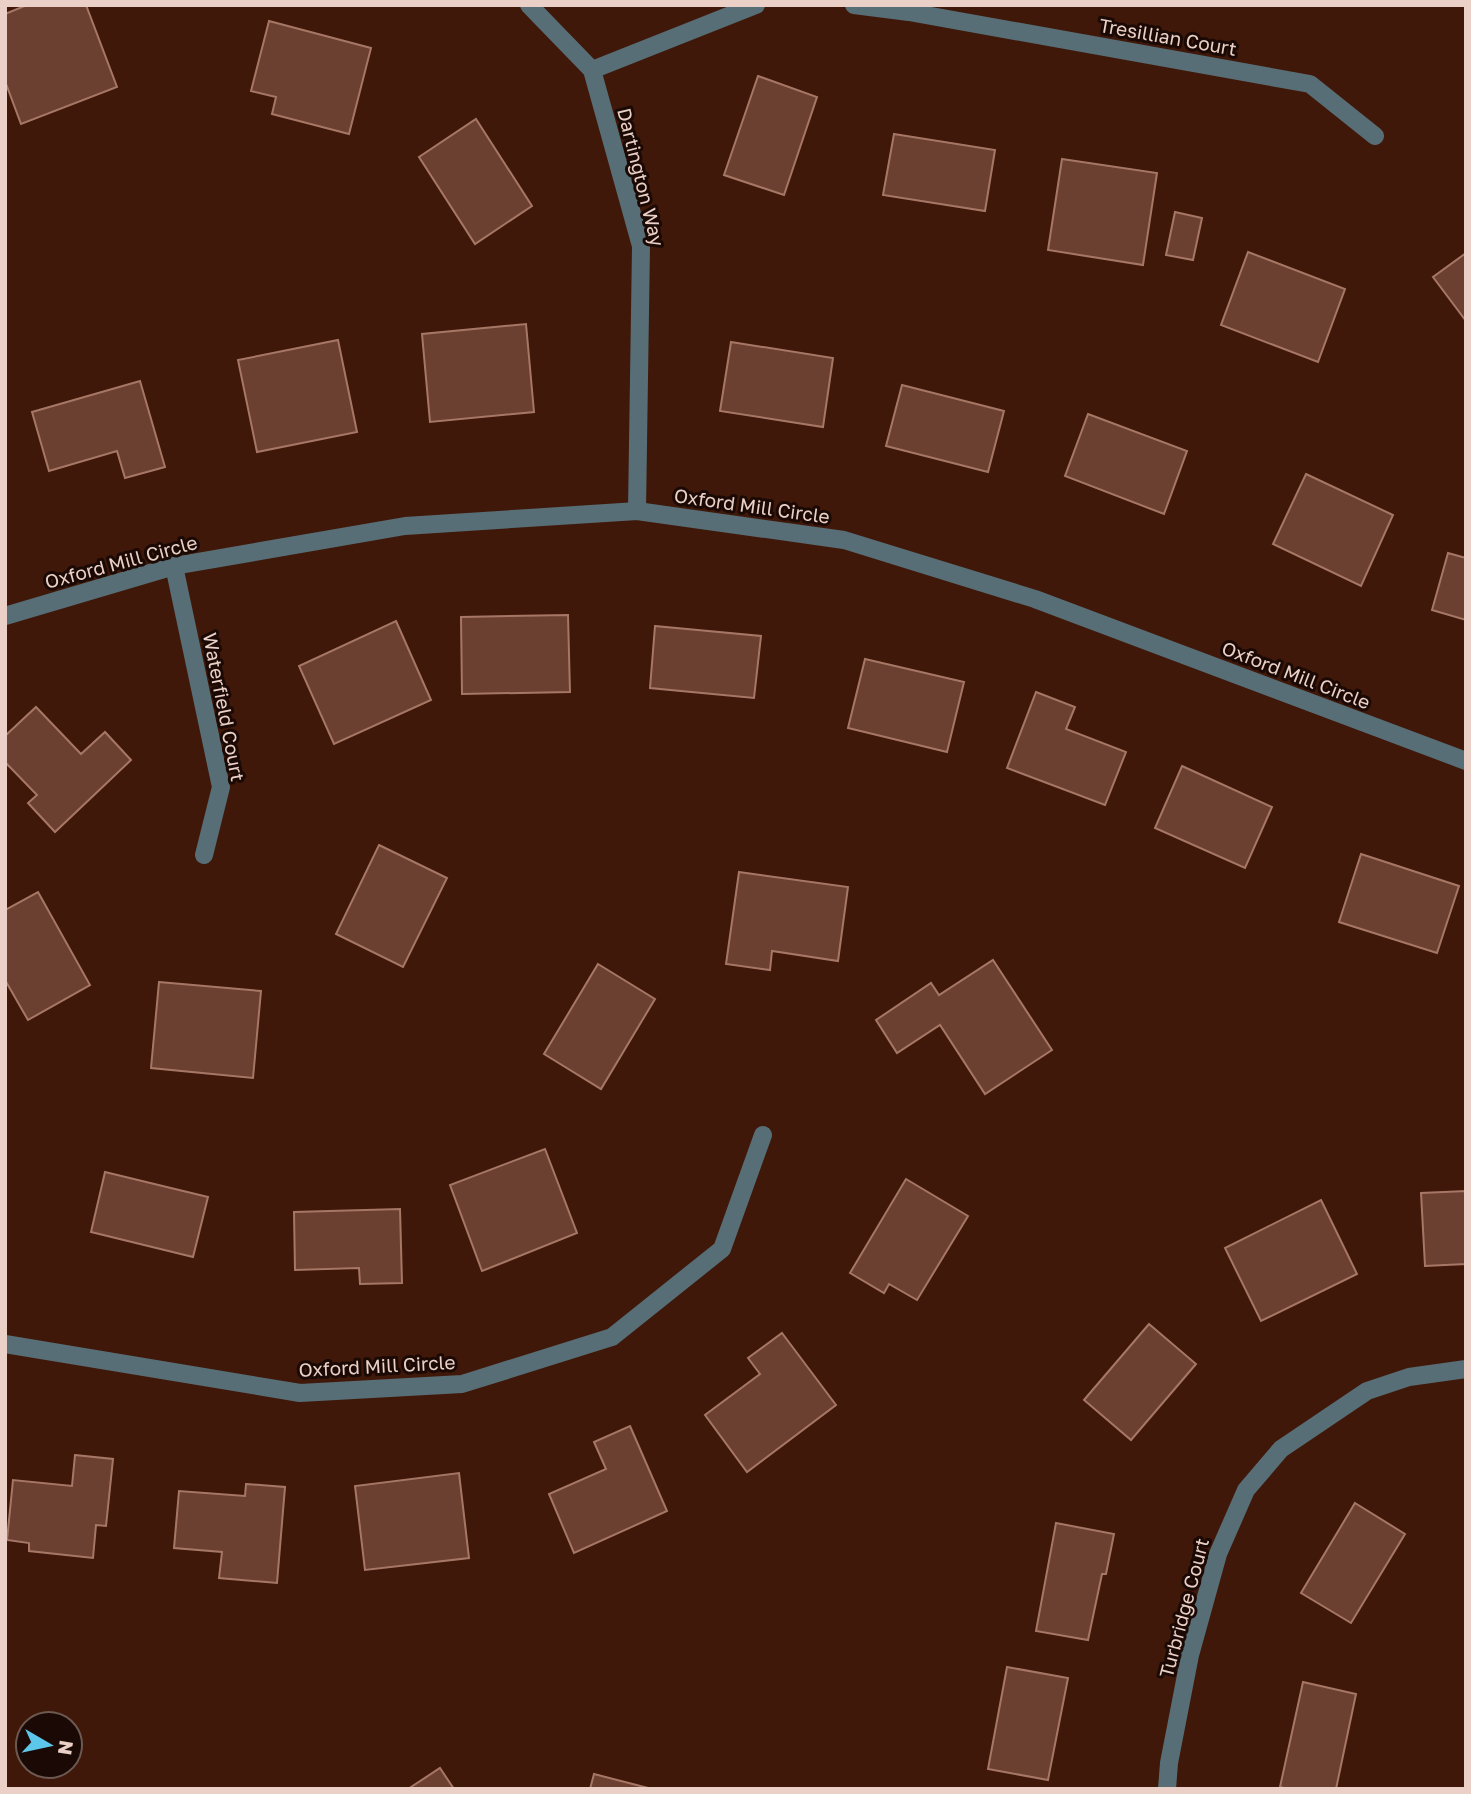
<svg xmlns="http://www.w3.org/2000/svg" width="1471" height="1794" viewBox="0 0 1471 1794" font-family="'Golos Text',sans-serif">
<rect width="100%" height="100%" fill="#3f1809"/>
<!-- building -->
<g fill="#6b4030" stroke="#a77766" stroke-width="2">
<polygon points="27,5 86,5 117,87 21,124 5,81 5,14"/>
<polygon points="269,21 371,48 349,134 272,114 276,97 251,91"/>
<polygon points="758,76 817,97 784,195 724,175"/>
<polygon points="476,119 532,206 475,244 419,157"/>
<polygon points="894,134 995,150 985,211 883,195"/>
<polygon points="1062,159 1157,173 1143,265 1048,250"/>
<polygon points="1175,212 1202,218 1193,260 1166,255"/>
<polygon points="1248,252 1345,289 1318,362 1221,325"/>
<polygon points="1466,253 1466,321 1433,277"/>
<polygon points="526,324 534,412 430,422 422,334"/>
<polygon points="338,340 357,432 257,452 238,360"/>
<polygon points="731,342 833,358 823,427 720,411"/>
<polygon points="140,381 165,467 125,478 117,451 49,471 32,412"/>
<polygon points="902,385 1004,411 988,472 886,446"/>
<polygon points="1088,414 1187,451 1164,514 1065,476"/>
<polygon points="1306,474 1393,515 1361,586 1273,544"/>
<polygon points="1448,553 1466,558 1466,620 1432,610"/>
<polygon points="568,615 570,692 462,694 461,617"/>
<polygon points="396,621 431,700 334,744 299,666"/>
<polygon points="655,626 761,636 754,698 650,688"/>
<polygon points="865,659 964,682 947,752 848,728"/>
<polygon points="1036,692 1075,707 1066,729 1126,752 1105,805 1007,768"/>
<polygon points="36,707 81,754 105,732 131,760 55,832 28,803 37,795 5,762 5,736"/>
<polygon points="1182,766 1272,807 1245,868 1155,828"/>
<polygon points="379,845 447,878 403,967 336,934"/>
<polygon points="1361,854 1459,886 1437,953 1339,922"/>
<polygon points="739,872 848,887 838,961 772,951 770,970 726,964"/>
<polygon points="38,892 90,985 28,1020 5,980 5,910"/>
<polygon points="993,960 1052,1050 985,1094 940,1025 897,1053 876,1020 931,983 939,995"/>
<polygon points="598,964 655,999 601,1089 544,1054"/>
<polygon points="159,982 261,991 253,1078 151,1068"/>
<polygon points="545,1149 577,1233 482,1271 450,1185"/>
<polygon points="105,1172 208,1197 193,1257 91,1232"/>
<polygon points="906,1179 968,1216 917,1300 889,1284 884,1293 850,1273"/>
<polygon points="1466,1191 1466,1264 1425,1266 1421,1193"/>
<polygon points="1321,1200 1357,1274 1261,1321 1225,1248"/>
<polygon points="400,1209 402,1283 360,1284 359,1268 295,1270 294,1212"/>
<polygon points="1149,1324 1196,1364 1131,1440 1084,1400"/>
<polygon points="782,1333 836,1405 747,1472 705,1415 760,1374 748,1358"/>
<polygon points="630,1426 667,1511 574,1553 549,1494 606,1469 594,1442"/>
<polygon points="75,1455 113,1459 106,1526 96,1525 93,1558 29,1551 29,1543 7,1540 13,1480 72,1486"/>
<polygon points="459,1473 469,1558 365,1570 355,1486"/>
<polygon points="246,1484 285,1487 277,1583 219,1578 222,1552 174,1548 179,1491 245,1496"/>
<polygon points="1355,1503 1405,1534 1351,1623 1301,1593"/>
<polygon points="1056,1523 1114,1534 1106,1574 1102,1574 1088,1640 1036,1631"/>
<polygon points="1007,1667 1068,1678 1048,1780 988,1769"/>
<polygon points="1303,1682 1356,1694 1336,1789 1288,1789 1280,1787"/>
<polygon points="440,1768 454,1789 408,1789"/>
<polygon points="594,1774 652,1789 590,1789"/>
</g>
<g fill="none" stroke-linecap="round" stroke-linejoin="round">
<!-- minor -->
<g stroke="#576e76" stroke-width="18">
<polyline points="529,5 592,70 641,246 637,511"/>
<polyline points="854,5 909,12 1310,84 1375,136"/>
<polyline points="592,70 756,5"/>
<polyline points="174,566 221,787 204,855"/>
<polyline points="5,616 174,566 405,526 637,511 844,540 1035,599 1466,761"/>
<polyline points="5,1344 300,1393 462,1384 612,1337 722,1249 763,1135"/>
<polyline points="1167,1789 1169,1763 1190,1655 1218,1554 1246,1490 1281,1449 1367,1391 1409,1377 1466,1369"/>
</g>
</g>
<g text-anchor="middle" stroke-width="6" stroke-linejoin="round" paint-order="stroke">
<!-- street labels -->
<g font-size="19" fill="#ead0c6" stroke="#1a0904">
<text transform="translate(1168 37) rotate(10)" y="7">Tresillian Court</text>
<text transform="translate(641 177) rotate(76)" y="7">Dartington Way</text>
<text transform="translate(752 506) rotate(8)" y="7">Oxford Mill Circle</text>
<text transform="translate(121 562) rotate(-15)" y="7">Oxford Mill Circle</text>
<text transform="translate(1296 675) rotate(21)" y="7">Oxford Mill Circle</text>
<text transform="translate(224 707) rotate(79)" y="7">Waterfield Court</text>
<text transform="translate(377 1366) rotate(-3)" y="7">Oxford Mill Circle</text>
<text transform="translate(1184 1608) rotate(-75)" y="7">Turbridge Court</text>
</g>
</g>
<!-- border -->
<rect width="1471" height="1794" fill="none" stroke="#ead0c6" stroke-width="14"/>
<!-- north arrow -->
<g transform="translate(49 1745) rotate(99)"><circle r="33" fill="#1a0904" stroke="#6d5952" stroke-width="2"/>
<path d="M0-5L12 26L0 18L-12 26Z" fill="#5cc7e8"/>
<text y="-10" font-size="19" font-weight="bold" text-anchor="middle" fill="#ead0c6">N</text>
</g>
</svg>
